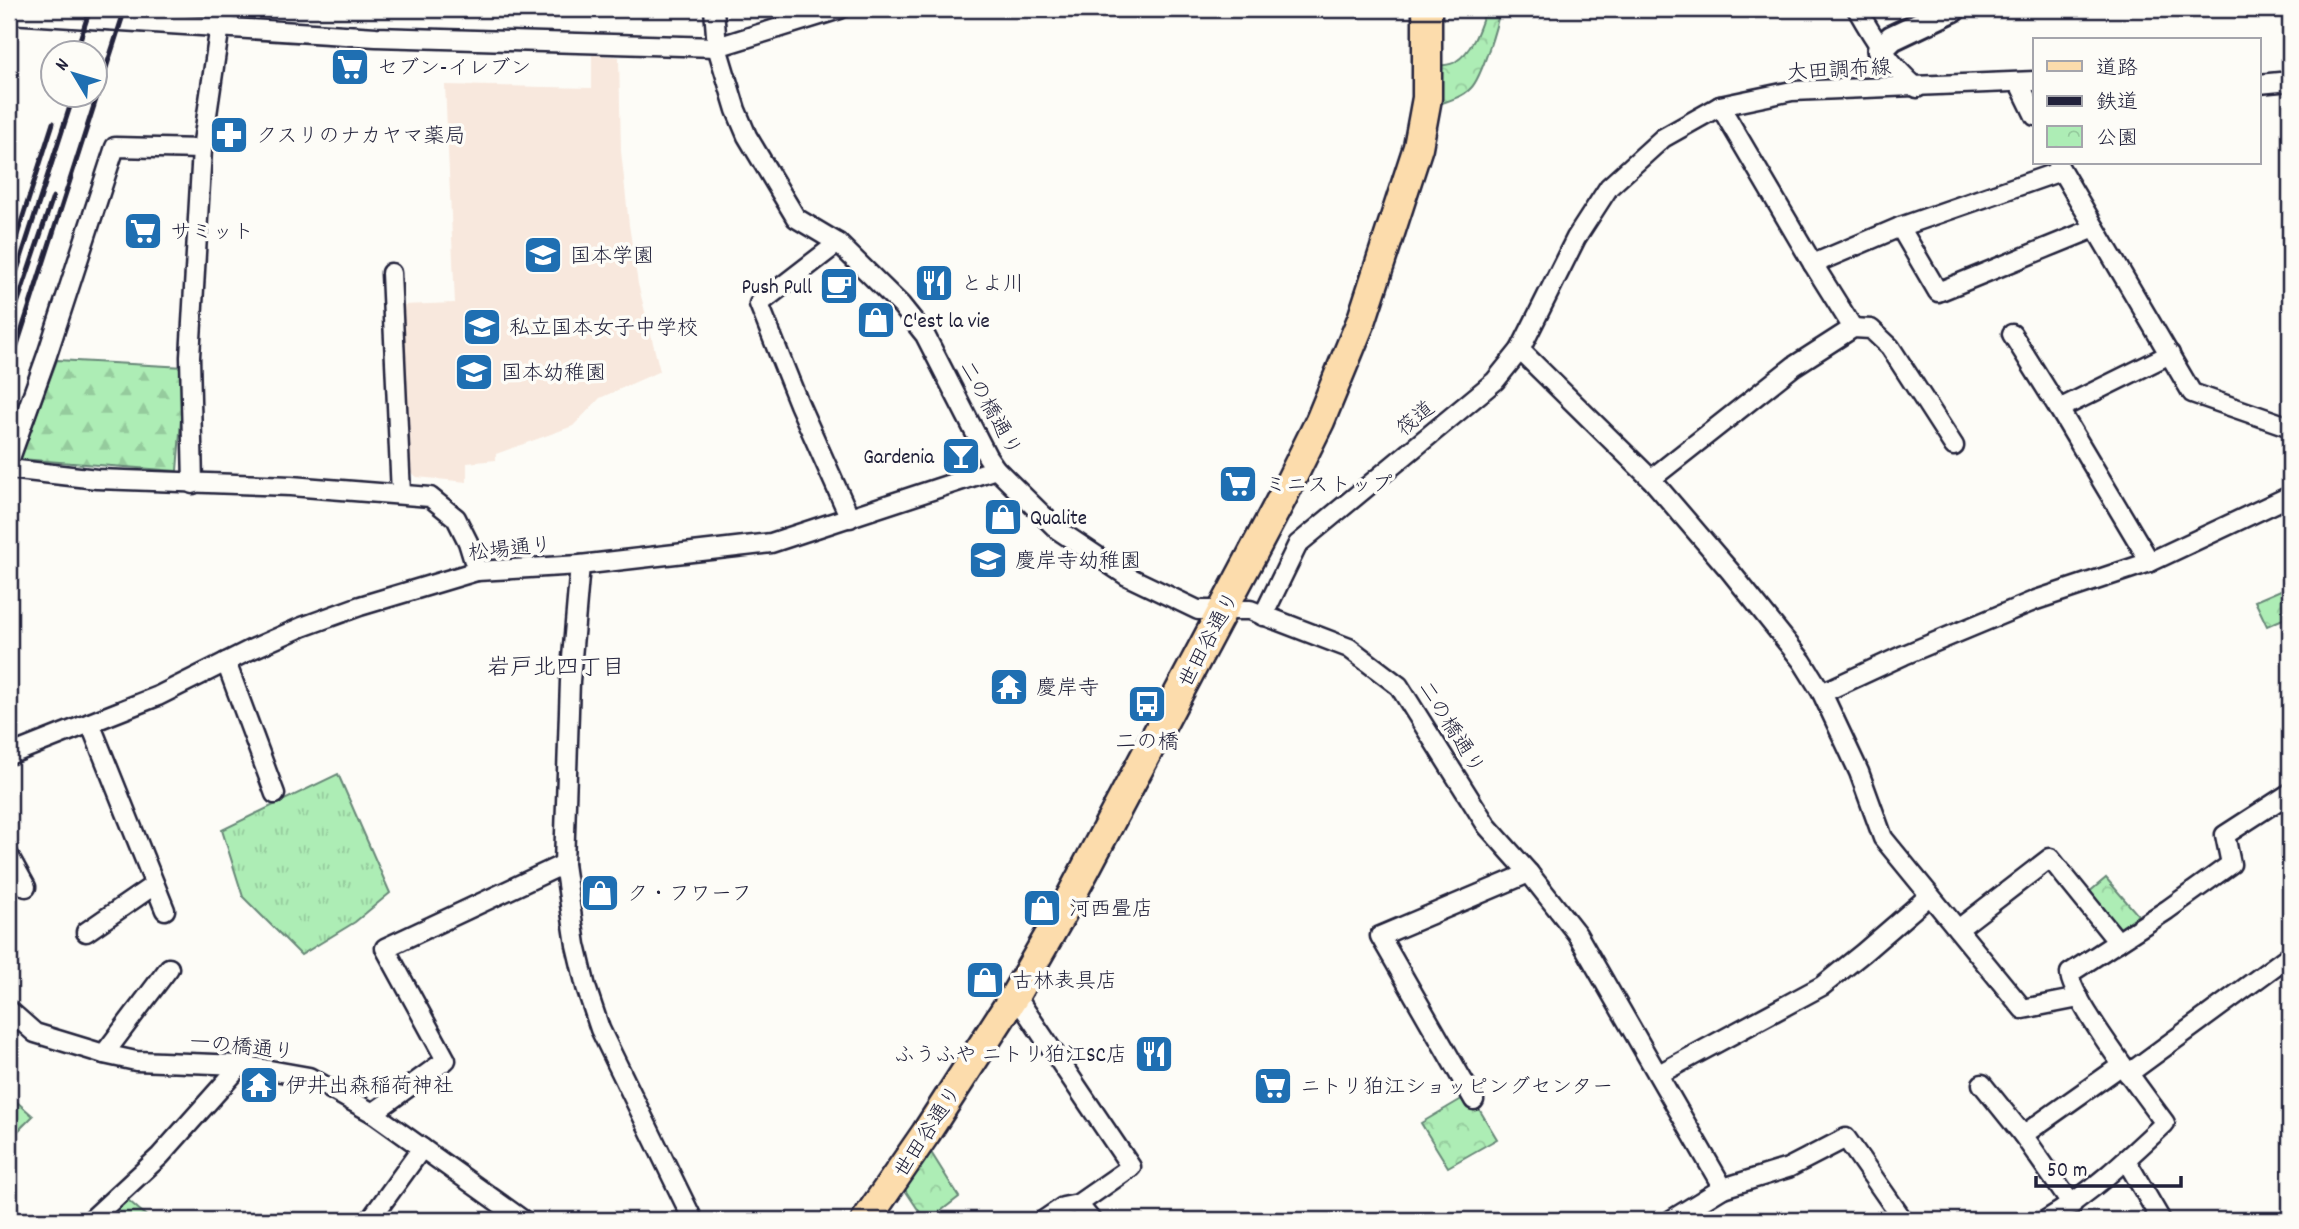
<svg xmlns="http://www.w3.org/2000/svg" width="2299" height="1229" viewBox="0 0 2299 1229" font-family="Dekko,'Klee One',sans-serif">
<defs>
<pattern id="grass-tufts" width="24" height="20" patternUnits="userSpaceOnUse" patternTransform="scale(1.75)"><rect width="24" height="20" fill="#adedb5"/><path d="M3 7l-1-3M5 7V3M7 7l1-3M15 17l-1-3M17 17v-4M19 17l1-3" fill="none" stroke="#95cb9d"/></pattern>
<pattern id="forest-firs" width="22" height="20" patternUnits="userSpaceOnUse" patternTransform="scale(1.75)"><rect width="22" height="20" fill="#adedb5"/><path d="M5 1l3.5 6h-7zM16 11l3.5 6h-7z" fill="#95cb9d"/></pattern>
<pattern id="park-crowns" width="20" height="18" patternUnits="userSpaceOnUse" patternTransform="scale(1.75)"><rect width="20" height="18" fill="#adedb5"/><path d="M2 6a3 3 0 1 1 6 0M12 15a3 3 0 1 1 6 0" fill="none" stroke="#95cb9d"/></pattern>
</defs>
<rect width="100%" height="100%" fill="#fdfcf7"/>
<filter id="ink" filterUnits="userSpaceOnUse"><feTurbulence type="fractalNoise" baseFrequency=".0143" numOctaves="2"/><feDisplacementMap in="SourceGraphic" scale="14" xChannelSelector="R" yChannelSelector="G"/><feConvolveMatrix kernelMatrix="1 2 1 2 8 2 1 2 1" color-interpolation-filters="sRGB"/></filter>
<g filter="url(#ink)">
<!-- built -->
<polygon fill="#f8e8dd" points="592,55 619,57 621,151 629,225 638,284 660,371 600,398 573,426 496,454 496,460 467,463 467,482 417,477 407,470 402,305 455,303 445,85 592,88"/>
<!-- grass -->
<polygon fill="url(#grass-tufts)" stroke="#688878" stroke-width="2" points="338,774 390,893 355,922 301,955 243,897 222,830"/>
<!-- forest -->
<g fill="url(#forest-firs)" stroke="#688878" stroke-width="2">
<polygon points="57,360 185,367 177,471 20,459"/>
<polygon points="128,1200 151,1220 111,1220 108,1217"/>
</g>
<!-- park -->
<g fill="url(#park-crowns)" stroke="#688878" stroke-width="2">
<path d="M1486,9h14c-3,16 -18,68 -29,79 -8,9 -23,13 -35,17l3,-39c5,-1 12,-1 16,-4 18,-11 25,-35 31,-53z"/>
<polygon points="2290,586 2290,616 2267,626 2255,601"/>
<polygon points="2106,878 2138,915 2117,931 2088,893"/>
<polygon points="1470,1094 1497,1139 1448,1167 1421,1123"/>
<polygon points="9,1095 33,1116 10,1139 9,1137"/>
<polygon points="927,1146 959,1197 929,1220 925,1220 903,1187"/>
</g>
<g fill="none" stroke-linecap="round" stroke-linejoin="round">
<!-- street casing -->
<g stroke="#22223b" stroke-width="23">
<g id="street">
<polyline points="714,9 717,47 736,110 747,136 796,218 838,243 901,305 925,335 987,456 996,469 1058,530 1127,576 1198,610 1250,610 1349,648 1399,686 1487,826 1529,873 1577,934 1723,1188"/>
<path d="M1857,9c17,30 33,56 60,79"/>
<polyline points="9,14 376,37 717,47 840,9"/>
<polyline points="2019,83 2035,116"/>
<polyline points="2259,84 2290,81"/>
<polyline points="1720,106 1813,264 1853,328"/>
<polyline points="2057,163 2192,393 2290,427"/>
<polyline points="1900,227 1938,292 2095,228"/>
<polyline points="838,243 759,304 799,404 850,518"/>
<polyline points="1813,264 1900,227 2061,171"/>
<polyline points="391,273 401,494"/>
<polyline points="2012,334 2059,409 2150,562"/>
<polyline points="1520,350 1651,479 1730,571 1802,661 1822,693 1859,772 1883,838 2023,1009 2079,998"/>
<polyline points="2059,409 2170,354"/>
<polyline points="9,461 47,355 115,147 202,149"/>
<polyline points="9,469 97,479 291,486 430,497 456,518 468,542 477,571"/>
<polyline points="1651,479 1794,366 1853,328 1871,329 1890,347 1954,446"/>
<polyline points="193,484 190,357 202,149 220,25 228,9"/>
<polyline points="580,565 570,681 564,864 576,945 586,987 600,1029 693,1220"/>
<polyline points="1263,616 1298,544 1495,381 1520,350 1576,238 1609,187 1663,138 1720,106 1792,91 2035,81"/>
<polyline points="226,662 275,794"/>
<polyline points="1822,693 1904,655 2036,600 2150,562 2290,496"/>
<polyline points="90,723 165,910"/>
<polyline points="9,755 158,696 250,650 302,627 360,606 477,571 580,565 771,543 996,469"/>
<polyline points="9,856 26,887"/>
<polyline points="1958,929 2050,858 2118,942"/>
<polyline points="86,932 154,885"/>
<polyline points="1015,995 1131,1167 1078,1204 1063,1207 1044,1220"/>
<polyline points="9,1010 35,1033 104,1054 136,1061 241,1065 309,1077 373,1113 523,1220"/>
<polyline points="104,1054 169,968"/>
<polyline points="1659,1074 1822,986 1863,953 1929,896"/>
<polyline points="2128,1074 2290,955"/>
<polyline points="1982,1084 2023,1135 2072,1205"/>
<polyline points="1474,1100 1380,936 1529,873"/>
<polyline points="373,1113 446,1060 385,948 564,864"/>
<polyline points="2023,1135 2122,1065"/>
<polyline points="2126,1160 2161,1220"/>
<polyline points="1078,1204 1091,1220"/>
<polyline points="91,1220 160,1156 241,1065"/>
<polyline points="370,1220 422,1148"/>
<polyline points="1671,1220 1723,1188 1788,1168 1846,1138 1903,1220"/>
<path d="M2046,1220c44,-26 82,-62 119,-97 -17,-23 -97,-128 -95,-150l97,-63 64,-46 -6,-29 65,-42"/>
</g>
</g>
<!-- secondary casing -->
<g stroke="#22223b" stroke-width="30">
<polyline id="secondary" points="1880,50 1892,38 1953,9"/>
</g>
<!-- primary casing -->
<g stroke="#22223b" stroke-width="33">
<polyline id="primary" points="866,1220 926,1133 1015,995 1061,915 1282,498 1320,421 1362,319 1418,147 1427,98 1427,9"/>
</g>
<!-- street -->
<use href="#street" stroke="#fdfcf7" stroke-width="18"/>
<!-- secondary -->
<use href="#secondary" stroke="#fdfcf7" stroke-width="24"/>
<!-- primary -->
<use href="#primary" stroke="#fcdcac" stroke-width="28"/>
<!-- rail -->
<g stroke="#22223b" stroke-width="5">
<polyline points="76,52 90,9"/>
<polyline points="9,260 53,123"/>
<polyline points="9,295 74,94"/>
<polyline points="9,328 53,197"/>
<polyline points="9,370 125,9"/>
</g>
</g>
</g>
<!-- icons -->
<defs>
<g id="supermarket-square" transform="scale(2.0125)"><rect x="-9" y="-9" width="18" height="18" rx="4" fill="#1f6fb2" stroke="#fdfcf7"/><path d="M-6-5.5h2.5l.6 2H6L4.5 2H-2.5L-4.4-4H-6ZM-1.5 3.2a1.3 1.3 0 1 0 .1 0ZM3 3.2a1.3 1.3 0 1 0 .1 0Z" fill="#fff"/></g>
<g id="pharmacy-square" transform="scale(2.0125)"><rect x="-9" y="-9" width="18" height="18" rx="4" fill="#1f6fb2" stroke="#fdfcf7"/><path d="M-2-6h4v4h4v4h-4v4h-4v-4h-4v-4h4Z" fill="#fff"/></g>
<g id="school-square" transform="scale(2.0125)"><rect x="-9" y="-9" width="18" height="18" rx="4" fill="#1f6fb2" stroke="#fdfcf7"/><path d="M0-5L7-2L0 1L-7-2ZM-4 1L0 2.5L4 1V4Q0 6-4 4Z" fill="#fff"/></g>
<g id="restaurant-square" transform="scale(2.0125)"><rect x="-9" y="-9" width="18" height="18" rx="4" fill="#1f6fb2" stroke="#fdfcf7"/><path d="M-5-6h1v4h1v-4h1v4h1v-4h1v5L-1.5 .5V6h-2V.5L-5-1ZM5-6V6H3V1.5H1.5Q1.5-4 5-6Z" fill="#fff"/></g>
<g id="cafe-square" transform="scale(2.0125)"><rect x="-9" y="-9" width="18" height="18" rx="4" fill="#1f6fb2" stroke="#fdfcf7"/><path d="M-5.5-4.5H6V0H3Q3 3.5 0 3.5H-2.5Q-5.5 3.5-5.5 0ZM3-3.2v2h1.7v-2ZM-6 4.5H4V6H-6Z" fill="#fff"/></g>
<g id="shop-square" transform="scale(2.0125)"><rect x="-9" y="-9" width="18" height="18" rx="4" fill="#1f6fb2" stroke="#fdfcf7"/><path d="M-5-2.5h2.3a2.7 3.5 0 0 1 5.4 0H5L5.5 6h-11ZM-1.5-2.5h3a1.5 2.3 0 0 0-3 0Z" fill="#fff"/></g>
<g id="bar-square" transform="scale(2.0125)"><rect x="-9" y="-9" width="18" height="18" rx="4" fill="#1f6fb2" stroke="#fdfcf7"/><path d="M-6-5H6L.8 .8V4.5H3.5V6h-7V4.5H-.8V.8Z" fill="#fff"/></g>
<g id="temple-square" transform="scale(2.0125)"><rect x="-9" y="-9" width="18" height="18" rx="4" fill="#1f6fb2" stroke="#fdfcf7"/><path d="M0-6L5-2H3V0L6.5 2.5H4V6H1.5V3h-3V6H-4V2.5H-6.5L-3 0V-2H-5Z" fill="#fff"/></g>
<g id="bus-square" transform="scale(2.0125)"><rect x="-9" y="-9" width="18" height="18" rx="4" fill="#1f6fb2" stroke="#fdfcf7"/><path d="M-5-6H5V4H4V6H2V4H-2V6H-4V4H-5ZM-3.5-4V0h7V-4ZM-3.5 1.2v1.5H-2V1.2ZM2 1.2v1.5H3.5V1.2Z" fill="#fff"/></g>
</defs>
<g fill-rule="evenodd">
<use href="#supermarket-square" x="350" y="67"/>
<use href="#pharmacy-square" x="229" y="135"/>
<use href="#supermarket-square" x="143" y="231"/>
<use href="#school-square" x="543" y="255"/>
<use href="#restaurant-square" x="934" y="283"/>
<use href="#cafe-square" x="839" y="286"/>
<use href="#shop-square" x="876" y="320"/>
<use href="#school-square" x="482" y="327"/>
<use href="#school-square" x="474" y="372"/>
<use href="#bar-square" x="961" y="456"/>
<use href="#supermarket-square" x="1238" y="484"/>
<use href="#shop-square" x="1003" y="517"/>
<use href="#school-square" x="988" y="560"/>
<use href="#temple-square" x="1009" y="687"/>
<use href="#bus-square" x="1147" y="704"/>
<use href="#shop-square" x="600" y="893"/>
<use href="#shop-square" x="1042" y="908"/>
<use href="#shop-square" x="985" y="980"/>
<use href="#restaurant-square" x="1154" y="1054"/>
<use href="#temple-square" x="259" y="1085"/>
<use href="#supermarket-square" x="1273" y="1086"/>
</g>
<g text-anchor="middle" stroke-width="7" stroke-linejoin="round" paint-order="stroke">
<!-- poi labels -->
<g font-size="21" fill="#22223b" stroke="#fdfcf7" text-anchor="start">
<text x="377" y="74">セブン-イレブン</text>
<text x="256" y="142">クスリのナカヤマ薬局</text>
<text x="170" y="238">サミット</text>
<text x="570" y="262">国本学園</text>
<text x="961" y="290">とよ川</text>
<text x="812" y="293" text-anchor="end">Push Pull</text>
<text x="903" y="327">C'est la vie</text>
<text x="509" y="334">私立国本女子中学校</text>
<text x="501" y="379">国本幼稚園</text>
<text x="934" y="463" text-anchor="end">Gardenia</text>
<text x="1265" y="491">ミニストップ</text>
<text x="1030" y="524">Qualite</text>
<text x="1015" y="567">慶岸寺幼稚園</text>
<text x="1036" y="694">慶岸寺</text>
<text x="1147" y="748" text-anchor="middle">二の橋</text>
<text x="627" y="900">ク・フワーフ</text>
<text x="1069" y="915">河西畳店</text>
<text x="1012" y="987">古林表具店</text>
<text x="1127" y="1061" text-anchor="end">ふうふや ニトリ狛江SC店</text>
<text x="286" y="1092">伊井出森稲荷神社</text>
<text x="1300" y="1093">ニトリ狛江ショッピングセンター</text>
</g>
<!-- street labels -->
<g font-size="21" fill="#22223b" stroke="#fdfcf7">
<text transform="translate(1839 69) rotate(-3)" y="7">大田調布線</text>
<text transform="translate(991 408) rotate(61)" y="7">二の橋通り</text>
<text transform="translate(1415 418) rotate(-40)" y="7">筏道</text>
<text transform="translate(510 548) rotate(-6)" y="7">松場通り</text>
<text transform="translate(1208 639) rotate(-62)" y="7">世田谷通り</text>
<text transform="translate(1452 727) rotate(58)" y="7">二の橋通り</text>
<text transform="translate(242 1046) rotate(6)" y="7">一の橋通り</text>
<text transform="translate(927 1131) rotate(-57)" y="7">世田谷通り</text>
</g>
<!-- neighbourhood labels -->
<g font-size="23" fill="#22223b" stroke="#fdfcf7">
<text x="556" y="674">岩戸北四丁目</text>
</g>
</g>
<!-- margin -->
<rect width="2299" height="1229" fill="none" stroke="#fdfcf7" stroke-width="35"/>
<rect x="18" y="18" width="2264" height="1194" fill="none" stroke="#22223b" stroke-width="2.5" filter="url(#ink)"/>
<!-- legend -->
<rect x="2033" y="38" width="228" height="126" fill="#fdfcf7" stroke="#a5a5ac" stroke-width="2"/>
<rect x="2047" y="61" width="35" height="10" fill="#fcdcac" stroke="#a5a5ac" stroke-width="2"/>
<text x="2096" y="74" font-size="21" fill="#22223b">道路</text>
<rect x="2047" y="96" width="35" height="10" fill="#22223b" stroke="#a5a5ac" stroke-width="2"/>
<text x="2096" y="108" font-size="21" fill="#22223b">鉄道</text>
<rect x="2047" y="126" width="35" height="21" fill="url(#park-crowns)" stroke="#a5a5ac" stroke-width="2"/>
<text x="2096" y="144" font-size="21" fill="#22223b">公園</text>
<!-- north arrow -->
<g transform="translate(74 74) rotate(308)"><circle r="33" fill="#fdfcf7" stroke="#a5a5ac" stroke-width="2"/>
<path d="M0-5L12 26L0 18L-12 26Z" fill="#1f6fb2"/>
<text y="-10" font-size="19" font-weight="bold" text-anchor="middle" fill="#22223b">N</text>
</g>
<!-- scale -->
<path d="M2036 1176v10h145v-10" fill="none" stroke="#22223b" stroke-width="3.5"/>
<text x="2047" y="1176" font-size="21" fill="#22223b" stroke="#fdfcf7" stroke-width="5" paint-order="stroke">50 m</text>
</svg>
